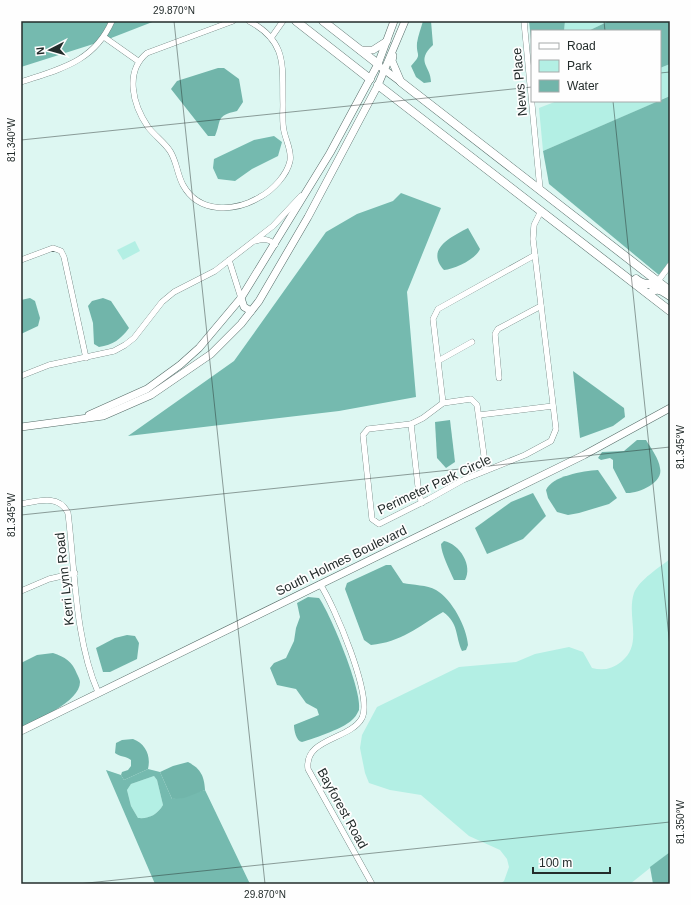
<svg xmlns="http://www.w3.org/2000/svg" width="691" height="905" viewBox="0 0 691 905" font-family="Helvetica,sans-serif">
<rect width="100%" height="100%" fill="#ddf7f2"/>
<!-- green -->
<g fill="#b3efe4">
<polygon points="609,21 588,31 564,31 565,21"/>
<polygon points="670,64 670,96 660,100 660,68"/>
<polygon points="557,101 659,101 543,151 539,108"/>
<polygon points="135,241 140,251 123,260 117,250"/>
<path d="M670,559v293l-40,32h-130l4,-3 5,-14 -2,-8 -7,-9 -31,-14 -48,-41 -31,-5 -21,-7 -4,-10 -5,-25 2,-13 15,-28 82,-40 57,-5 19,-8 34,-7 14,5 9,16c11,3 20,1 29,-6 23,-18 5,-45 13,-69 5,-13 26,-26 36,-34z"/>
<path d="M154,776l3,4 6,25c-6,10 -14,14 -25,13l-7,-12 -4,-16 4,-6z"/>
</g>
<!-- forest -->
<g fill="#75baaf" fill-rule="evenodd">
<polygon points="21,21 155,21 106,40 21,67"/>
<polygon points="529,21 565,21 564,31 532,31 532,49"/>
<polygon points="609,21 670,21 670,64 660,68 660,31 588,31"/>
<polygon points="670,96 670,260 659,275 549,184 543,151"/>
<polygon points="274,136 282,142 278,156 252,169 235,181 218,179 213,168 214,159 254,140"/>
<polygon points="401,193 441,208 407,292 416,397 339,411 128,436 234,361 326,232 357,214 393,201"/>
<path d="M148,769l12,3 12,27 33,-9 45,94h-95l-49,-114 15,5 3,5zM154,776l3,4 6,25c-6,10 -14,14 -25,13l-7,-12 -4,-16 4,-6z"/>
<polygon points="670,852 670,884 653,884 650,867"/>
</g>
<!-- water -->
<g fill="#71b5aa">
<path d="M423,21h8l2,24c-18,17 -2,21 -2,37l-7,1 -8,-6 -5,-11c12,-13 5,-9 6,-23 1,-7 4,-15 6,-22z"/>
<path d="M218,68h6l15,11 4,23 -6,9c-22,5 -15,9 -22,25h-7l-37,-47 6,-8z"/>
<path d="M468,228l12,21c-4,10 -25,20 -36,21 -19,-21 7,-33 24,-42z"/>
<polygon points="30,298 35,301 40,318 38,326 21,334 21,300"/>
<path d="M103,298l8,3 18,27c-8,11 -16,17 -30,19l-5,-3 -1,-21 -5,-17 4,-5z"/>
<polygon points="573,371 624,408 625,417 613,426 580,438"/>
<polygon points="450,420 455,462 446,468 437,458 435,422"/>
<path d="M637,440h9c5,8 13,19 14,28 4,15 -23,26 -34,25l-13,-25v-8l-3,-2 -9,2 -3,-2 4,-6 22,-1z"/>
<path d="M598,470l19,28 -8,6 -30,9 -11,2 -11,-3 -9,-14 -2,-8c6,-14 37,-19 52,-20z"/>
<polygon points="533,493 546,516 523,539 487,554 475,528 511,502"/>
<path d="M444,541c16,3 29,25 21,39h-11c-4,-9 -13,-27 -13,-36z"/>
<path d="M386,565h5l12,18c10,2 24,2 33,7 16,9 31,38 32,55l-2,5 -4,1c-7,-15 -3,-28 -19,-39 -25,15 -42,30 -72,33l-7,-5 -19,-51 2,-6z"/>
<path d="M308,597l11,1c11,15 44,94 40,112 -1,2 -3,6 -5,8 -8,10 -39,20 -52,24 -6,-1 -8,-12 -8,-17l25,-10 -2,-6 -11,-6 -10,-14 -19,-4 -7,-17 4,-5 12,-5 8,-17 2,-13 4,-11 -3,-14z"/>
<polygon points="127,635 135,636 139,643 137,659 110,672 103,672 96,648 115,638"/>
<path d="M53,653c12,4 19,8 24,21 1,2 3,6 3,8 0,20 -44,38 -59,46v-65l16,-8z"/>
<path d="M133,739c13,5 18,17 15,30l-24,11 -3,-5 1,-3 6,-2 3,-4v-6c-5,-4 -11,-3 -16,-7l1,-10 6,-3z"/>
<path d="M188,762c13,7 16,14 17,28l-21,8 -12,1 -12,-27 13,-6z"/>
</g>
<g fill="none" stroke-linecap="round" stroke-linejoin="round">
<!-- minor casing -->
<g stroke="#556b67" stroke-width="6">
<g id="minor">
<path d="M233,21l-86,32c-23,19 -14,52 1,74 7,9 16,15 22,24 7,11 7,23 13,34 16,29 52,27 77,12 13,-7 27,-22 30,-36 2,-10 -4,-20 -6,-30 -2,-8 -1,-18 -1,-27 -1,-38 5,-62 -34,-83"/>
<polyline points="524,21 540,189"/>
<polyline points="104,37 138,61"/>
<polyline points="271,38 283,21"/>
<path d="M21,82c39,-13 73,-20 91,-61"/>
<path d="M255,241c8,-2 14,-3 20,4"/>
<polyline points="21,260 53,248 61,251 64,257 86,358"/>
<polyline points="229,260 241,298"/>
<polyline points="658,281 670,265"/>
<polyline points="438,361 472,342"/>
<polyline points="21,376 49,365 114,351 125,345 134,338 162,302 174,292 215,271 273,226 301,196"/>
<polyline points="499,378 495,334 498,329 541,306"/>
<polyline points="443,403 433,319 438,309 535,255"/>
<polyline points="479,415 553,406"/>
<polyline points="411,424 419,495 422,503"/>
<polyline points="486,470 477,405 471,399 443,403 423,418 411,424 368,429 363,435 372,519 379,524 429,499 463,480 525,455 551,441 556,429 533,239 534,225 541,211"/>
<path d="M21,504c17,-3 38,-10 47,9 7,57 7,127 30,179"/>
<path d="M320,584c14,21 53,112 42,134 -12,22 -58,20 -54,51l64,115"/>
<polyline points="21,591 49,579 75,573"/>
</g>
</g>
<!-- major casing -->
<g stroke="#556b67" stroke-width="8">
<g id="major">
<polyline points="360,50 373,50 387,41"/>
<polyline points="393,56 392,61 401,82"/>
<polyline points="382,68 401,82"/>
<polyline points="241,298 244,307 251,311"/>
<polyline points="89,415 147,389 180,365 199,348 241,298 330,153 378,64 394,21"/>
<polyline points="21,427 103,416 151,395 211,354 241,324 259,301 308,217 378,85 405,21"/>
<polyline points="21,731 584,455 670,408"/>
</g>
</g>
<!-- highway casing -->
<g stroke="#556b67" stroke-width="9">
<g id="highway">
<polyline points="296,21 370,79"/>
<polyline points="323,21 378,64"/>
<polyline points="401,82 670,291"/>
<polyline points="378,85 670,311"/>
<path d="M636,279c7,6 14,7 22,2"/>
<path d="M649,294c7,-8 14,-3 21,2"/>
</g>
</g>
<!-- minor -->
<use href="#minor" stroke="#fff" stroke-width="5.5"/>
<!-- major -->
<use href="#major" stroke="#fff" stroke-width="7"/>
<!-- highway -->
<use href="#highway" stroke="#fff" stroke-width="8"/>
</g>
<!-- ticks -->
<path fill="none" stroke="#232c2b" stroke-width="1" stroke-opacity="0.45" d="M174,21l91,863M604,21l1,10M660,73l10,-1M613,101l57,546M21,140l511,-53M21,515l649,-68M78,884l592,-62"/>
<g text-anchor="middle" stroke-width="3.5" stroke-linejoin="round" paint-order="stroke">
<!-- street labels -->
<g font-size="13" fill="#232c2b" stroke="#fefefe">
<text transform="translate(519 82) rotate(-95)" y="5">News Place</text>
<text transform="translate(434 484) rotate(-25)" y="5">Perimeter Park Circle</text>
<text transform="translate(341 560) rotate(-26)" y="5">South Holmes Boulevard</text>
<text transform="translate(64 579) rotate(-96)" y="5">Kerri Lynn Road</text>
<text transform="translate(343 808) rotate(61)" y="5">Bayforest Road</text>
</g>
</g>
<!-- border -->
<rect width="691" height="905" fill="none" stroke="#fefefe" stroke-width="44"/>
<!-- legend -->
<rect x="531" y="30" width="130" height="72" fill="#fefefe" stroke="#a6aaaa"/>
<rect x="539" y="43" width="20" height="6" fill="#ffffff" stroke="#a6aaaa"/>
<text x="567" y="50" font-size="12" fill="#232c2b">Road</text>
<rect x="539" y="60" width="20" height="12" fill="#b3efe4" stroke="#a6aaaa"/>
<text x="567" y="70" font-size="12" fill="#232c2b">Park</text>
<rect x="539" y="80" width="20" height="12" fill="#71b5aa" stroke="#a6aaaa"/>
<text x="567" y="90" font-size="12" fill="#232c2b">Water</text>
<!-- north arrow -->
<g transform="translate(50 50) rotate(264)" stroke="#fefefe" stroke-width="3" paint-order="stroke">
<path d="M0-3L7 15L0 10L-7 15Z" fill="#232c2b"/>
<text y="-6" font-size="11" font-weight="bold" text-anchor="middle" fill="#232c2b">N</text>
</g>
<!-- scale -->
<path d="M533 867v6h77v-6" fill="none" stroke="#232c2b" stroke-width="2"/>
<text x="539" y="867" font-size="12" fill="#232c2b" stroke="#fefefe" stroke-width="3" paint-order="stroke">100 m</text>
<rect x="22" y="22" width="647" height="861" fill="none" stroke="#232c2b" stroke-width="1.5"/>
<g font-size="10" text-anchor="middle" fill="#232c2b">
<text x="174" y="14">29.870°N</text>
<text transform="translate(11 140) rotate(-90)" y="4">81.340°W</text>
<text transform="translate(680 447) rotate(-90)" y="4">81.345°W</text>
<text transform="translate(11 515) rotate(-90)" y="4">81.345°W</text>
<text transform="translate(680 822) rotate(-90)" y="4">81.350°W</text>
<text x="265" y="898">29.870°N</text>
</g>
</svg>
